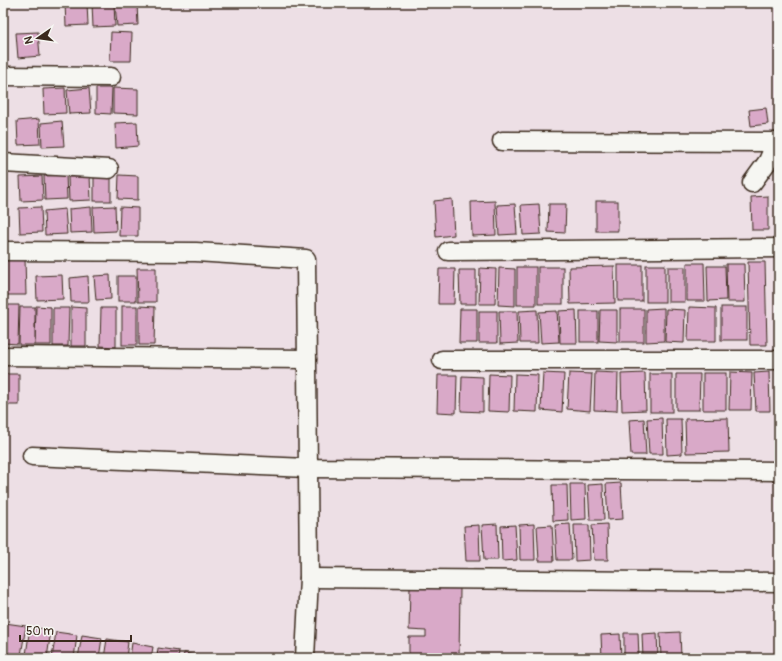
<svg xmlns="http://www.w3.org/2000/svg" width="782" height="661" viewBox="0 0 782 661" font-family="Pangolin,sans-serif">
<rect width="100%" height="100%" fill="#eddfe5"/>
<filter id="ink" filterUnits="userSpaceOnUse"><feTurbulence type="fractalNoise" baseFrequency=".025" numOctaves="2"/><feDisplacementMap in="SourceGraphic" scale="8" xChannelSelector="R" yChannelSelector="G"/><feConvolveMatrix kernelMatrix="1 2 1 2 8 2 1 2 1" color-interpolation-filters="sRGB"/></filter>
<g filter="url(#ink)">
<!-- building -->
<g fill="#d9a9c8" stroke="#3b2a1e">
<polygon points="65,3 87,3 88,25 66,26"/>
<polygon points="92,3 114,3 115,26 93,27"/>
<polygon points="115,3 137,3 138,25 117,26"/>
<polygon points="38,32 40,56 18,58 16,33"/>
<polygon points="111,32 132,33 131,61 110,61"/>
<polygon points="65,88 66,113 44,114 43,89"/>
<polygon points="89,88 91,113 69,114 67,90"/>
<polygon points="96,88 112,88 111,114 96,113"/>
<polygon points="113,88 138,89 138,114 113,113"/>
<polygon points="766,108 768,124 751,126 749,110"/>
<polygon points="39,119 40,144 18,145 17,121"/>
<polygon points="62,121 64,146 42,147 41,123"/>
<polygon points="137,122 138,146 116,148 115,123"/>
<polygon points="66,175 67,199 45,200 44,176"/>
<polygon points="119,175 138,176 138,200 118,199"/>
<polygon points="42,176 43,200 21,201 20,177"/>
<polygon points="90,176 91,200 69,201 68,177"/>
<rect x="94" y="177" width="17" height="24"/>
<polygon points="768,196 768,230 752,230 751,197"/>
<polygon points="452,199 454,235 436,237 434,201"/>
<polygon points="495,201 496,235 472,236 471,202"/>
<rect x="596" y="201" width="22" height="30"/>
<polygon points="515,204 517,234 499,235 497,205"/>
<polygon points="539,204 541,234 523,235 521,205"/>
<polygon points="549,204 566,204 565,233 548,232"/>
<polygon points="115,206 116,231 94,232 93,207"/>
<polygon points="41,207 42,232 20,233 19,208"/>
<polygon points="91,207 92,232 70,233 69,209"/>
<polygon points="120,207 138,208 138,236 119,236"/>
<polygon points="65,209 67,234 45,235 44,211"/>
<polygon points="25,259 26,295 3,295 3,260"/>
<polygon points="748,262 765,262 767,345 750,345"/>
<polygon points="687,263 704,263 705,301 687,301"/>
<polygon points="726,264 744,264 745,302 727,302"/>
<rect x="618" y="265" width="24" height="36"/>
<rect x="646" y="265" width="19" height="37"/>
<polygon points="614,266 615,303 570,304 569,267"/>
<polygon points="707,266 725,266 726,300 708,301"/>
<rect x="517" y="267" width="19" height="38"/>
<rect x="538" y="267" width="25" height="37"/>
<rect x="668" y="267" width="17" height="35"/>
<polygon points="137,268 156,268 156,302 138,302"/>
<polygon points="480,268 496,269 495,304 479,304"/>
<polygon points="499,268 515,269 515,306 498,305"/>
<polygon points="439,269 455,269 454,304 438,304"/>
<polygon points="459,270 476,270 476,304 460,304"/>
<polygon points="62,275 63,299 37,300 36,276"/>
<polygon points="110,275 111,299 96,300 94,276"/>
<polygon points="88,276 89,302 71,302 70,278"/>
<rect x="118" y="276" width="18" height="25"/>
<polygon points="3,305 19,305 18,344 3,343"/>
<polygon points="36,306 51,307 51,345 35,345"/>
<rect x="122" y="306" width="15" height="39"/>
<polygon points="139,306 155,307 154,345 139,345"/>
<polygon points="20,307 35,307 35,345 19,345"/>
<polygon points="71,307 86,308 86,346 71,346"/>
<polygon points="689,307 716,308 716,341 688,341"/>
<rect x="721" y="307" width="26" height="33"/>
<polygon points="53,308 69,308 68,346 53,346"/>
<polygon points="101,308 116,308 116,347 100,346"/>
<polygon points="664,308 664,341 646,342 646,309"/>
<polygon points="460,309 477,309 477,343 459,343"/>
<rect x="620" y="309" width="24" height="33"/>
<polygon points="666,309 685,310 684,343 665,342"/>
<polygon points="537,310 538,343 520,343 519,311"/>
<polygon points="576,310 577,343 560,343 559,311"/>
<polygon points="600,310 617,310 617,342 599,341"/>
<rect x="479" y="311" width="18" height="32"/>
<polygon points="499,311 517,311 518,343 500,344"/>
<polygon points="557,311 559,342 541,343 539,312"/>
<rect x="580" y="311" width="18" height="31"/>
<polygon points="595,372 618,373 617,411 594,410"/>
<polygon points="730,372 752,373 751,410 729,410"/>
<polygon points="769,372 770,411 756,411 754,373"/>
<polygon points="543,373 564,374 562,412 541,410"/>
<polygon points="569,373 592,374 590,411 567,409"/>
<polygon points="645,373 646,410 622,411 621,374"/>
<rect x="703" y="373" width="23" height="37"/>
<rect x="3" y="374" width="16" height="31"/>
<polygon points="489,374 510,375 509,412 488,411"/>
<polygon points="515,374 538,375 537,412 514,411"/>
<rect x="650" y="374" width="22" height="38"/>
<polygon points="676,374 700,374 699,410 676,410"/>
<polygon points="438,375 457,375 456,413 437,412"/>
<polygon points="462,376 483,377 483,412 461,411"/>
<polygon points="662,418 663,454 649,454 647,419"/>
<polygon points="728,418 729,452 686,453 685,419"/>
<polygon points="644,419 646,455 631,455 629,420"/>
<polygon points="666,419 681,419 682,454 667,455"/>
<polygon points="621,483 623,519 608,520 606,484"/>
<polygon points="570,484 585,484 586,519 571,520"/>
<polygon points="603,484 604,520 590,520 588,485"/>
<polygon points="552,485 567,485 568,520 553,521"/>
<polygon points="497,524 498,560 484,560 482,525"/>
<polygon points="534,524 535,560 520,560 519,525"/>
<polygon points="570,524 572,560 557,560 555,525"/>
<polygon points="607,524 608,560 594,560 592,525"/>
<polygon points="479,525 480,561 466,561 464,526"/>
<polygon points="515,525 517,560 502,561 501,526"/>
<polygon points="552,525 554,561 539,561 537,526"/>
<polygon points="574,525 589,525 590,560 575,561"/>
<polygon points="410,587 460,588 459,658 409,658 409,637 426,637 426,631 409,630"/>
<polygon points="5,623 26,626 21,655 3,652 3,634"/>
<polygon points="30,627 51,630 47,658 26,655"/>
<polygon points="56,632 77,635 74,658 52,658"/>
<polygon points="680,632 681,658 661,658 660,633"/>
<polygon points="624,633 638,633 639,658 624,658"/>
<polygon points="657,633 658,658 643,658 642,634"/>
<polygon points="620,634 621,658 602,658 601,635"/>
<polygon points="82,635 102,638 99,658 78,658"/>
<polygon points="107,639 128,642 126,658 104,658"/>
<polygon points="132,643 153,647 151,658 130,658"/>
<polygon points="158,648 179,651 178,658 157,658"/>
<polygon points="184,653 205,656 204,658 183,658"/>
</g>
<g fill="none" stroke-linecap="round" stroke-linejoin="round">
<!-- minor casing -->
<g stroke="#3b2a1e" stroke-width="21">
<g id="minor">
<polyline points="3,76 111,77"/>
<polyline points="502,141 779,142"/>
<polyline points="3,163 109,169"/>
<polyline points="752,183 768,161 776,142"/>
<polyline points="3,251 196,252 306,259 309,578 305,658"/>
<polyline points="448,251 779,248"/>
<polyline points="3,356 307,359"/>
<polyline points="442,360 779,360"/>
<polyline points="32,456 307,468 779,471"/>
<polyline points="309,578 779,582"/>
</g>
</g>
<!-- minor -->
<use href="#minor" stroke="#f6f6f2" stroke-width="18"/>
</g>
</g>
<!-- margin -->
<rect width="782" height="661" fill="none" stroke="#f6f6f2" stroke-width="16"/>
<rect x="8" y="8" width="766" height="645" fill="none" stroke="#3b2a1e" stroke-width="1.5" filter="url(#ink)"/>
<!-- north arrow -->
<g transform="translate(38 38) rotate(257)" stroke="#f6f6f2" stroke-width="3" paint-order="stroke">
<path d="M0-3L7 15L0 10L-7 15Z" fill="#3b2a1e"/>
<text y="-6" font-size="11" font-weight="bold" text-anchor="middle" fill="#3b2a1e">N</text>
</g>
<!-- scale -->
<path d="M20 635v6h111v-6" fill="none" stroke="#3b2a1e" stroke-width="2"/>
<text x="26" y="635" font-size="12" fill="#3b2a1e" stroke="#f6f6f2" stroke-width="3" paint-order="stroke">50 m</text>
</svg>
